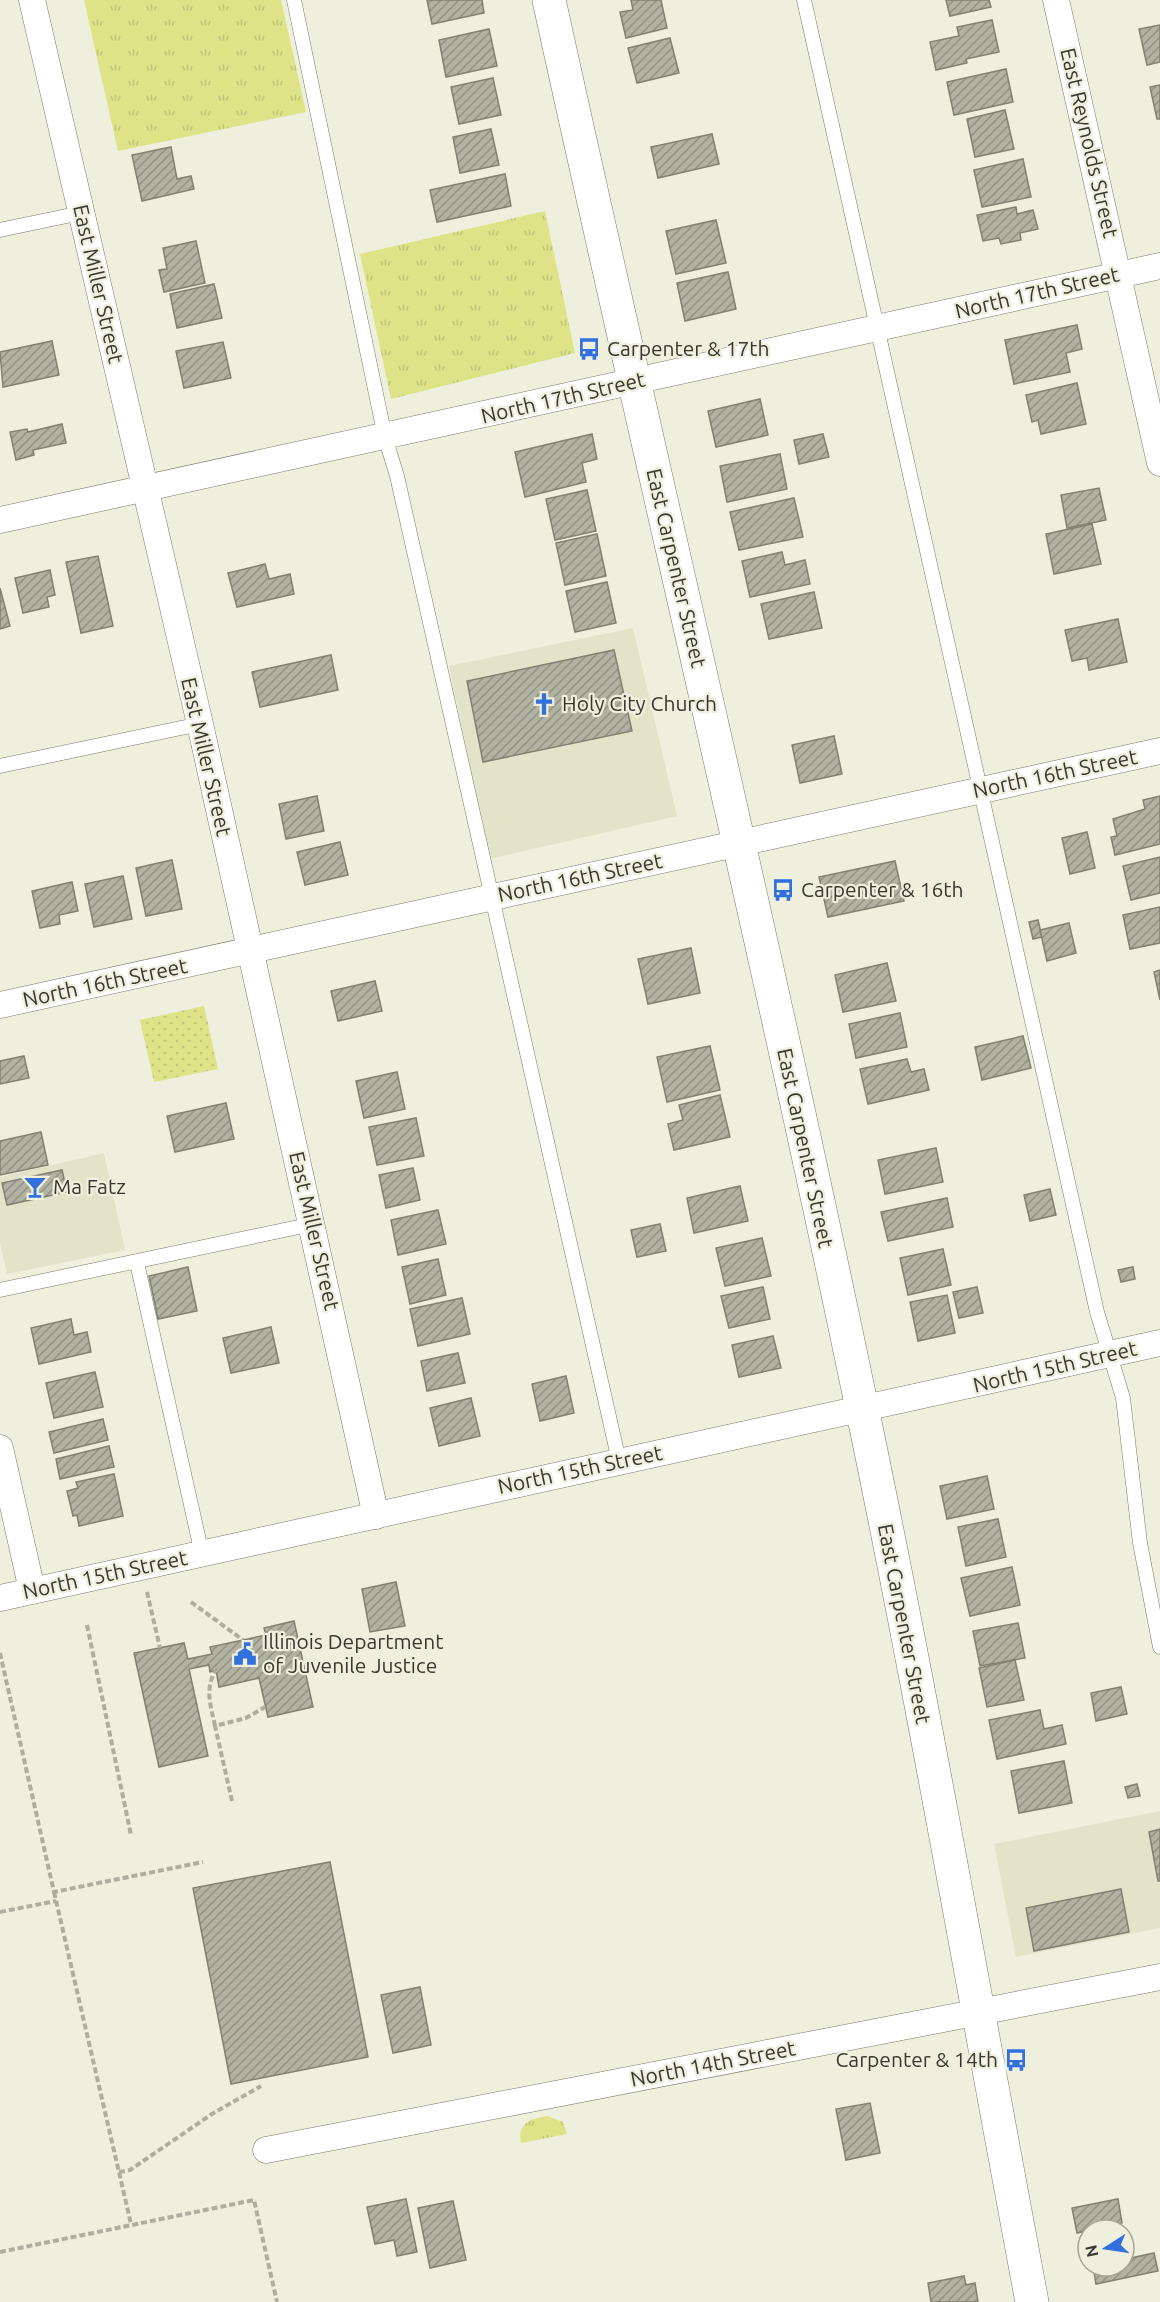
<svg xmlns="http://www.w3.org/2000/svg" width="1160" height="2302" viewBox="0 0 1160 2302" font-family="Ubuntu,sans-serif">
<defs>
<pattern id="grass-tufts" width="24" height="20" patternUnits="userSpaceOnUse" patternTransform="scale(1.5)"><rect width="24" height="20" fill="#dee388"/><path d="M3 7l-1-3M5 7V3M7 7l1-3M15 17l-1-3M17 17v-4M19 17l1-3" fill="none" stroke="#bfc476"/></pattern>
<pattern id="park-dots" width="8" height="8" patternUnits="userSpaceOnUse" patternTransform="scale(1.5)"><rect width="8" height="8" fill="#dee388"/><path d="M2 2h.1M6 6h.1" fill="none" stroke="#bfc476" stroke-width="1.8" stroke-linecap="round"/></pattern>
<pattern id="building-hatch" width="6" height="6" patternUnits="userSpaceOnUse" patternTransform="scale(1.5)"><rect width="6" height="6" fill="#b1b2a1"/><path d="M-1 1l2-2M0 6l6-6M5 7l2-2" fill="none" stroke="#919284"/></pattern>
</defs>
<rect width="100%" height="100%" fill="#eeefdd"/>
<!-- built -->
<g fill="#e2e4ca">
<polygon points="633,628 677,816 489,859 449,666"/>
<polygon points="104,1153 125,1250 7,1274 0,1243 0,1177"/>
<polygon points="1160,1811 1160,1928 1016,1957 994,1844"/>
</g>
<!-- grass -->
<g fill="url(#grass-tufts)">
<polygon points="84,0 281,0 306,112 118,151"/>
<polygon points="545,211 575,353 391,399 360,254"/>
<path d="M547,2116l16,6 4,12 -46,9c-4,-20 9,-24 26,-27z"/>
</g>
<!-- park -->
<polygon fill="url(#park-dots)" points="204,1006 218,1069 154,1082 140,1020"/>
<!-- building -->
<g fill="url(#building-hatch)" stroke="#808271" stroke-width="1.5">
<polygon points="427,0 482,0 484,13 432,24"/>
<polygon points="631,0 661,0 667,28 626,38 620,12 633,10"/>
<polygon points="946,0 989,0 991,7 950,16"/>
<polygon points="992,20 999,52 966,59 967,63 936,70 930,42 959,36 957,27"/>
<polygon points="1160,25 1160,62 1147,65 1139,29"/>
<polygon points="489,29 497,66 446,77 439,40"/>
<polygon points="670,38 679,73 637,83 628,48"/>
<polygon points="1006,69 1013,102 954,115 947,82"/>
<polygon points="493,78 501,115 459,124 451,87"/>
<polygon points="1160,85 1160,119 1157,119 1150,87"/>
<polygon points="1005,110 1014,149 975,157 967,119"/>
<polygon points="491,129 499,165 460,173 453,137"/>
<polygon points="712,134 719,164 658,178 651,147"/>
<polygon points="171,147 177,179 191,176 194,189 142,201 132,155"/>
<polygon points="1023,159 1031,197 982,207 974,170"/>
<polygon points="505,174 511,206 437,222 430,190"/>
<polygon points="1016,207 1017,214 1033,210 1038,229 1020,233 1021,240 1001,244 999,238 983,241 977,215"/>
<polygon points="716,220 726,263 676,274 666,231"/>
<polygon points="196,241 205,283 164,292 159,270 167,269 163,248"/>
<polygon points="728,272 736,309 685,321 677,283"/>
<polygon points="214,284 222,318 177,328 170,294"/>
<polygon points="1077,325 1082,349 1066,353 1070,372 1014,384 1005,340"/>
<polygon points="52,341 59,375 3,387 0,352"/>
<polygon points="223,342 231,378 184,388 176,351"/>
<polygon points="1077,383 1086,424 1041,434 1038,420 1032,422 1026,395"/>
<polygon points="760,399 768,435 716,447 708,411"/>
<polygon points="62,424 66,443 33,450 34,455 16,460 10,432 27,429 28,432"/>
<polygon points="592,434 597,459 582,463 586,482 525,497 515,452"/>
<polygon points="823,434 829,457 799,464 794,440"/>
<polygon points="780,454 787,489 727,502 720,466"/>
<polygon points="1099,488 1106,520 1067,528 1061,495"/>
<polygon points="587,490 596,531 555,540 546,499"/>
<polygon points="794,498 803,537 739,550 730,512"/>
<polygon points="1092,524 1101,564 1054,574 1046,534"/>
<polygon points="597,534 606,576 565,585 556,543"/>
<polygon points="782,552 785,565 805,560 810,584 750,597 742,561"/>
<polygon points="98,556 113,626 81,633 66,562"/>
<polygon points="265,564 269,579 290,574 294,594 237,607 228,573"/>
<polygon points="50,570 55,595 47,597 49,607 23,613 15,578"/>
<polygon points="607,582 616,623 575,632 566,591"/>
<polygon points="0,588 10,626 0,629"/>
<polygon points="814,592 822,628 769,639 761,604"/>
<polygon points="1118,619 1127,662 1089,670 1087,658 1072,661 1065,630"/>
<polygon points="614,650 632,731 483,762 467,681"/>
<polygon points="331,655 338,690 260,707 252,672"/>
<polygon points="834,736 842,774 800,783 792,745"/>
<polygon points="317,796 324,831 286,839 279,804"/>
<polygon points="1160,796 1160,844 1115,855 1111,837 1117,836 1113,819 1145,809 1143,800"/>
<polygon points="1087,832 1095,868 1070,874 1062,838"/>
<polygon points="340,842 348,875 305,885 297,852"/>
<polygon points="1160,857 1160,893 1131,900 1123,866"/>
<polygon points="172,860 182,909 146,916 136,868"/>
<polygon points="895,861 904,901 828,917 819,877"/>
<polygon points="123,876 132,919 94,927 85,884"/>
<polygon points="72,882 78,911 59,915 60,924 40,928 32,891"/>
<polygon points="1160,907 1160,943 1130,949 1123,915"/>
<polygon points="1038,920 1042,937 1033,939 1029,922"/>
<polygon points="1069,923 1076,953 1047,961 1040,930"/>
<polygon points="691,948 700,993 648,1004 638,959"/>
<polygon points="887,963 896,1001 843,1012 835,975"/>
<polygon points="1160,970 1160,1000 1154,972"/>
<polygon points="375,981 382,1011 338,1021 331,991"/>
<polygon points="900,1013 907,1047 856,1058 849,1024"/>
<polygon points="1023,1036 1031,1068 982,1080 975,1047"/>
<polygon points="710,1046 720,1090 667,1102 657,1057"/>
<polygon points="24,1056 29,1078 0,1084 0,1061"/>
<polygon points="907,1059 911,1072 924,1069 929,1090 868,1104 860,1069"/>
<polygon points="397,1072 405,1109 364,1118 356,1081"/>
<polygon points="720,1095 730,1137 674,1150 668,1124 683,1120 679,1105"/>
<polygon points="226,1103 234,1139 175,1152 167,1116"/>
<polygon points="416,1118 424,1156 377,1165 369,1127"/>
<polygon points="41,1132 48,1165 0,1175 0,1141"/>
<polygon points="936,1148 943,1182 885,1194 878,1160"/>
<polygon points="413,1168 420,1200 386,1208 379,1175"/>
<polygon points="62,1170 67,1192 7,1205 2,1183"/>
<polygon points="740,1186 748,1221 694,1233 687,1198"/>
<polygon points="1050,1189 1056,1215 1030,1221 1024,1195"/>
<polygon points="947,1198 953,1227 888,1241 881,1212"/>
<polygon points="438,1210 446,1244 398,1255 391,1220"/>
<polygon points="660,1224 666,1251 637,1257 631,1230"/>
<polygon points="762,1238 771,1276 725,1286 716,1248"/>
<polygon points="943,1249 951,1285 908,1295 900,1258"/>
<polygon points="438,1259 446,1295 410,1304 402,1267"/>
<polygon points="188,1267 197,1311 158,1319 149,1276"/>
<polygon points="1133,1267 1135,1279 1121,1282 1118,1270"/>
<polygon points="763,1287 770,1319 729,1328 721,1296"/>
<polygon points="977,1287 983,1313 959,1318 953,1292"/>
<polygon points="947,1295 955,1333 918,1341 910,1302"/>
<polygon points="462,1298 470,1334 418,1346 410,1309"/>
<polygon points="71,1319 74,1335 87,1332 91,1352 39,1364 31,1328"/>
<polygon points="271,1327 279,1363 231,1373 223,1338"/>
<polygon points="773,1336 781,1368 739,1377 732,1345"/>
<polygon points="458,1353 465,1383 427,1391 421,1361"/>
<polygon points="95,1372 103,1407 54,1418 46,1383"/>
<polygon points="566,1376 574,1413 540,1421 532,1384"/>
<polygon points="471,1398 480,1436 439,1446 430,1408"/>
<polygon points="103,1419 108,1440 54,1453 49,1432"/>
<polygon points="109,1446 114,1467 60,1479 56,1459"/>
<polygon points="114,1474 123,1516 79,1526 77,1515 73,1516 67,1491 78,1488 76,1482"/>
<polygon points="987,1476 994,1509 947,1519 940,1486"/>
<polygon points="998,1519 1006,1557 966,1566 958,1527"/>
<polygon points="1012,1567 1020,1605 970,1616 961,1578"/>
<polygon points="396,1582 405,1626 370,1632 362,1589"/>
<polygon points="294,1621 313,1707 268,1717 259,1678 219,1687 216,1670 210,1672 209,1665 189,1669 208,1756 159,1767 134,1653 184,1643 188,1659 212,1654 210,1647 266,1635 264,1628"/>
<polygon points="1018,1623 1025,1658 980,1666 973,1631"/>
<polygon points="1015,1660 1024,1700 987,1707 979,1668"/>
<polygon points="1121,1687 1127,1714 1096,1721 1091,1693"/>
<polygon points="1040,1710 1044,1729 1062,1725 1066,1744 997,1759 989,1720"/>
<polygon points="1064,1761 1072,1803 1019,1813 1011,1771"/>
<polygon points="1137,1784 1140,1796 1128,1798 1125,1787"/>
<polygon points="1160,1829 1160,1881 1158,1881 1149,1832"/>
<polygon points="330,1862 368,2057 231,2084 193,1888"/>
<polygon points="1121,1889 1129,1932 1034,1951 1026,1908"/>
<polygon points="420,1987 431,2045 393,2053 381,1995"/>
<polygon points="870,2103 880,2153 846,2160 836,2109"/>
<polygon points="406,2199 417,2252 397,2256 394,2240 375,2244 367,2207"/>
<polygon points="1118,2199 1122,2223 1077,2233 1072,2208"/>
<polygon points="453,2201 466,2260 430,2268 418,2208"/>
<polygon points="1127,2241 1131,2258 1154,2253 1158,2271 1096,2284 1093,2266 1124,2266 1124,2242"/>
<polygon points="964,2276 966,2285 975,2283 978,2302 931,2302 928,2283"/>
</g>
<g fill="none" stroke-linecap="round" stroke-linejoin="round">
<!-- service casing -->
<g stroke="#797b6a" stroke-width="15">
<g id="service">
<polyline points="294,0 385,437 397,476 619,1461"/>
<polyline points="804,0 1097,1312 1123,1398 1140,1543 1160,1647"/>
<polyline points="0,230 81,213"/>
<polyline points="0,766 200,724"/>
<polyline points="137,1263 202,1554"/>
<polyline points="0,1290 313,1224"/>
</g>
</g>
<!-- minor casing -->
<g stroke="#797b6a" stroke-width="27">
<g id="minor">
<polyline points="32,0 200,724 376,1516"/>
<polyline points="1056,0 1160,463"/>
<polyline points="0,520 1160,266"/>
<polyline points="0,1005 1160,751"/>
<polyline points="0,1448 32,1590"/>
<polyline points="0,1598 1160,1343"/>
<polyline points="266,2150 1160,1977"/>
</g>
</g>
<!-- tertiary casing -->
<g stroke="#797b6a" stroke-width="34">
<path id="tertiary" d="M549,0c103,470 215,937 313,1408 62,297 114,596 170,894"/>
</g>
<!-- path -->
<g stroke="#adaea0" stroke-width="4" stroke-dasharray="6 3" stroke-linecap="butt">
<polyline points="147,1592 160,1648"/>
<polyline points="191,1602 243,1640"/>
<polyline points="87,1625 131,1835"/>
<polyline points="0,1653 54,1892 203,1862"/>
<path d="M215,1726c-4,-20 -11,-37 1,-56"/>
<polyline points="232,1801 215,1726 246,1718 265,1707"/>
<polyline points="54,1892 131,2224"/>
<polyline points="0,1912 56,1901"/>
<polyline points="119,2172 130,2170 212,2114 261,2086"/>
<polyline points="0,2252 254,2200 277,2302"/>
</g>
<!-- service -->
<use href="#service" stroke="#fff" stroke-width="14"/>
<!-- minor -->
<use href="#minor" stroke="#fff" stroke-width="26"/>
<!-- tertiary -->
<use href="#tertiary" stroke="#fff" stroke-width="33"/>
</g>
<!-- icons -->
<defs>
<g id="bus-bare" transform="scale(1.8)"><path d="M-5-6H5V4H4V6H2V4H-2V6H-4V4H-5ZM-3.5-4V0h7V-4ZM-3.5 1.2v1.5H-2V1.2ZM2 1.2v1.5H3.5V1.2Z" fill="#3270de" stroke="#eeefdd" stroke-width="2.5" paint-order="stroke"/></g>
<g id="church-bare" transform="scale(1.8)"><path d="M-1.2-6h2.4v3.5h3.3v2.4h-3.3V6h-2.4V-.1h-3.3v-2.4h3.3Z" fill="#3270de" stroke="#eeefdd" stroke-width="2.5" paint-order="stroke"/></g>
<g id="bar-bare" transform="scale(1.8)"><path d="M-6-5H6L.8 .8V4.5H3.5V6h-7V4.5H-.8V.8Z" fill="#3270de" stroke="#eeefdd" stroke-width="2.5" paint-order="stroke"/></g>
<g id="civic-bare" transform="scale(1.8)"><path d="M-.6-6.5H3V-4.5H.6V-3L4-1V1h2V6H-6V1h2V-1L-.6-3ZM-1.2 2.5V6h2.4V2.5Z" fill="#3270de" stroke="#eeefdd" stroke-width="2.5" paint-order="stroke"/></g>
</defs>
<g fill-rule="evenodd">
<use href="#bus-bare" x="589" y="349"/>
<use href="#church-bare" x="544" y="704"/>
<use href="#bus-bare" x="783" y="890"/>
<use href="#bar-bare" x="35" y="1187"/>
<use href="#civic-bare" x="245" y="1654"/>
<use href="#bus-bare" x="1016" y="2060"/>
</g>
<g text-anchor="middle" stroke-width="4.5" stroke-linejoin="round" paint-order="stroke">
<!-- street labels -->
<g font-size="21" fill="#383831" stroke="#eeefdd">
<text transform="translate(1089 143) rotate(77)" y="7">East Reynolds Street</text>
<text transform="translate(98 284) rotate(77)" y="7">East Miller Street</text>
<text transform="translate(1037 293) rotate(-13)" y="7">North 17th Street</text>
<text transform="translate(563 398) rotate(-13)" y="7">North 17th Street</text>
<text transform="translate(676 568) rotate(77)" y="7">East Carpenter Street</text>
<text transform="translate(206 757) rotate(77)" y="7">East Miller Street</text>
<text transform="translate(1055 774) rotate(-12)" y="7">North 16th Street</text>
<text transform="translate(580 878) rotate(-12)" y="7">North 16th Street</text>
<text transform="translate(105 983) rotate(-12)" y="7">North 16th Street</text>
<text transform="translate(805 1148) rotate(78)" y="7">East Carpenter Street</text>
<text transform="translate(314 1231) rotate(77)" y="7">East Miller Street</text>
<text transform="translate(1055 1367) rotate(-13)" y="7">North 15th Street</text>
<text transform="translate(580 1470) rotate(-12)" y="7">North 15th Street</text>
<text transform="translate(105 1575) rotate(-12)" y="7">North 15th Street</text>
<text transform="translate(904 1624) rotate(79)" y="7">East Carpenter Street</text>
<text transform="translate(713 2064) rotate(-11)" y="7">North 14th Street</text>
</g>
<!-- poi labels -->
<g font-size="21" fill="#383831" stroke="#eeefdd" text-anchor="start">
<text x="607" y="356">Carpenter &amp; 17th</text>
<text x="562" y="711">Holy City Church</text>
<text x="801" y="897">Carpenter &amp; 16th</text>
<text x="53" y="1194">Ma Fatz</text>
<text x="263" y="1649">Illinois Department<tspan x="263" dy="24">of Juvenile Justice</tspan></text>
<text x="998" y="2067" text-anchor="end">Carpenter &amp; 14th</text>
</g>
</g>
<!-- north arrow -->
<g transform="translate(1106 2248) rotate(258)"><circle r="28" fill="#eeefdd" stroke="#a5a698" stroke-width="1.5"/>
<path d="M0-4.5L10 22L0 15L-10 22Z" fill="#3270de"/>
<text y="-9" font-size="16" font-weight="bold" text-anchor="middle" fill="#383831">N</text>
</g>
</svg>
